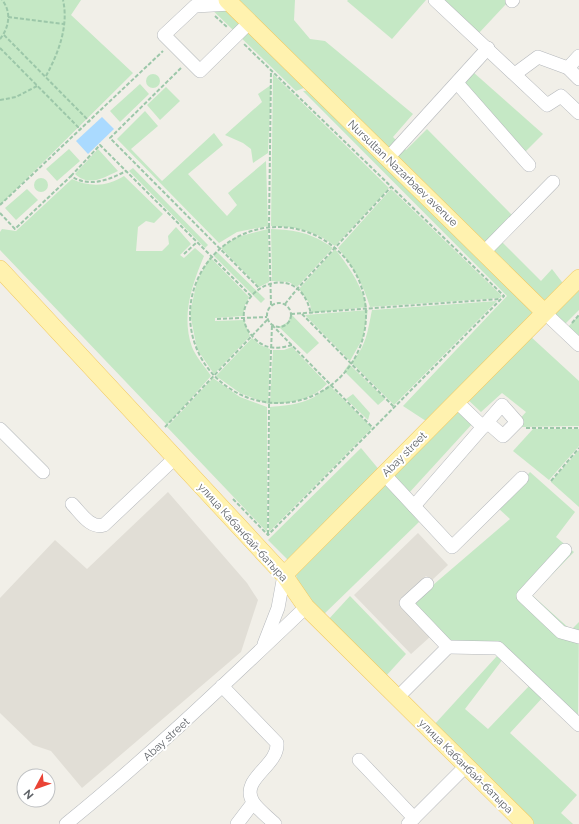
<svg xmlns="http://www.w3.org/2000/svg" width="579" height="824" viewBox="0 0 579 824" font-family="Raleway,sans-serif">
<rect width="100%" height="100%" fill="#f1efe8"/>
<!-- education -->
<g fill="#e1ded6">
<polygon points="168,492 247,583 258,600 241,652 82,788 51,751 33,745 0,713 0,598 55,540 87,569"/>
<polygon points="418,533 448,565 431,581 426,576 399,602 431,636 411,654 354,595"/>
</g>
<!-- green -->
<g fill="#c5e8c5">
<polygon points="0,0 81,0 71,15 133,73 0,205"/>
<polygon points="202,0 222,0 309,86 296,91"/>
<polygon points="237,0 295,0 294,20 310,39 325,41 413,114 393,137 406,150 427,129 517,220 501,241 541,281 552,269 565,286 545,304"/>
<polygon points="348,0 426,0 392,39 347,1"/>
<polygon points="442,0 505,0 507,3 478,34"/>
<polygon points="473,72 543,134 524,153 461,84"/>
<path d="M273,74l116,114 -54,58c-21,-16 -38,-19 -64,-20z"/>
<circle cx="153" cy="81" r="7"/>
<polygon points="140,84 149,94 120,122 110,111"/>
<polygon points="271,85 268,153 253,163 251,149 243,143 225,135 262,102 258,94"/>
<polygon points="166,87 180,101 160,120 147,105"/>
<polygon points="313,90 537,313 429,423 403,406 507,296 303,91"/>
<polygon points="145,111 158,126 131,149 162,181 214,133 223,145 188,174 227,216 237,205 228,193 266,161 268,226 237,232 219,243 117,139"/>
<polygon points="69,149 80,161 57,181 46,169"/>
<path d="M98,149l20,22c-15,7 -29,16 -43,3z"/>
<polygon points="133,168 208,245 205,248 129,171"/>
<path d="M124,176l39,38 -9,9 -8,-2 -8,6 -2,24h26l7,-7 -1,-8 8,-9 15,17 -11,11 4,3 11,-10 9,8c-12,29 -23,60 -12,91 4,10 13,20 19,29l-44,49 -167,-175v-18l2,-3 14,2 56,-52c17,8 35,8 52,-3z"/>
<circle cx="41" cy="185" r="7"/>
<polygon points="27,189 38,200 16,220 5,208"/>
<path d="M391,189l111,107 -2,2 -130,9c-7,-23 -17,-41 -32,-59z"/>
<polygon points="268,229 269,282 259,287 221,248 237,237"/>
<path d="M271,229c25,1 41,4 62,19l-36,39 -8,-5 -17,-1z"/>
<path d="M335,249c15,19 26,36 32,58l-55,6 -2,-9 -11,-15z"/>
<polygon points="217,252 265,299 261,303 214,256"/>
<polygon points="210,257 249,297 245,305 243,316 215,318 215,321 244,320 250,336 214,374 197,349 190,313 197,281"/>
<polygon points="579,283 579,310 565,324 550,311"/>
<path d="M497,301l-103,104 -43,-43c15,-13 17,-33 21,-52z"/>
<polygon points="368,310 363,338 350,361 305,315"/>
<polygon points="291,314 319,343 307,354 279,327 288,322"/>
<polygon points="579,315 579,338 568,327"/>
<polygon points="530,336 579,381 579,426 521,427 517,422 526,412 502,393 481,412 466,398"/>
<polygon points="252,338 260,345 270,349 268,404 240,393 216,376"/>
<path d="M292,347l35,37c-16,16 -35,19 -57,20l3,-54h11z"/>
<polygon points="349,364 385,399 378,405 344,371"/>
<polygon points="213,378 240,397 267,407 267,532 167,427"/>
<path d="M329,385l43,43 -103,104 1,-125c23,-2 43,-4 59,-22z"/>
<polygon points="353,394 370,413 368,420 346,399"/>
<polygon points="456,406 473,423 408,494 388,475"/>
<polygon points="533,429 579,429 579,446 549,480 513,451"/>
<polygon points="361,448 381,472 289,561 268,540"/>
<polygon points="579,450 579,507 551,482"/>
<polygon points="530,472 575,512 556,537 574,552 532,595 571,630 579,622 578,715 497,642 448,642 412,603 510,519 498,508"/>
<polygon points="385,481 419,522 322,616 298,583 295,571"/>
<polygon points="350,596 406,654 385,677 327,621"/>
<polygon points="497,656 503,659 465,709 488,729 530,685 544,696 510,733 577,795 561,813 573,824 532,824 433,726"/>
</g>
<!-- water -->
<polygon fill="#aadaff" points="102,117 114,129 88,154 76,141"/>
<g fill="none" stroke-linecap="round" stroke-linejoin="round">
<!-- minor casing -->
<g stroke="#b5b8bc" stroke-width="14">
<g id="minor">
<polyline points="435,0 547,105 561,96 579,113"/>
<polyline points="512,1 513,0"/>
<polyline points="231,4 195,6 164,35 200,71 250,22"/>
<polyline points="568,68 579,56"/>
<polyline points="515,74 538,57 568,68 579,79"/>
<polyline points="457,83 529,165"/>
<polyline points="388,158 488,48"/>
<polyline points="484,252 553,182"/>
<polyline points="544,312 579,345"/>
<polyline points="456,401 483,427"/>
<polyline points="0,429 43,472"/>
<polyline points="384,474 452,547 522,478"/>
<path d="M72,504c9,9 18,25 32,21l71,-67"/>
<polyline points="414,506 502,405 517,422 503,436 487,422"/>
<polyline points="565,550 523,596 561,632 579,637"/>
<polyline points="264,644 278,608 284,575"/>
<polyline points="448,647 498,648 579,725"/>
<path d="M222,686l55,57c2,23 -38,36 -24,59 5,8 15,15 22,22"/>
<polyline points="397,698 448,647 406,603 427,584"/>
<polyline points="359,760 414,818"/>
<path d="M66,824c84,-68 162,-143 240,-217"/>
<polyline points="237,824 253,803"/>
<polyline points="408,824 466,766"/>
</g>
</g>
<!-- major casing -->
<g stroke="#f2c960" stroke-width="18">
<g id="major">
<polyline points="227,0 544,312"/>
<polyline points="0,269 284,575 306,607 525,824"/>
<polyline points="284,575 579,278"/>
</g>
</g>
<!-- path -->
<g stroke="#9cc7a9" stroke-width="2" stroke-dasharray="4 2" stroke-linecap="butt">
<polyline points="215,16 228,28"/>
<polyline points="8,17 64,24"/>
<polyline points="4,35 90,122"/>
<path d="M0,39c9,-11 12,-27 2,-39"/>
<polyline points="0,48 81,130"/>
<polyline points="181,68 110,138 259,288"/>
<path d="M46,76c12,-22 23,-50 17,-76"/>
<polyline points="0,100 16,97 37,86"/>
<polyline points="71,176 100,145 251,296"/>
<polyline points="0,205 163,51"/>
<path d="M0,213l15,16 56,-53c18,12 38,4 55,-5"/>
<circle cx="278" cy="315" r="88"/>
<polyline points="184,254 197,242"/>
<circle cx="279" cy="315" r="12"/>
<polyline points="285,304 297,289 391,187"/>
<polyline points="271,305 269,227 271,71"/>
<polyline points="291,314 500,299"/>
<polyline points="302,314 394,407"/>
<polyline points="217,319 267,317"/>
<polyline points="572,323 579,315"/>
<polyline points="272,325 373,428"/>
<path d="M292,345c-13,4 -26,5 -37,-6 -41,-39 42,-91 56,-25"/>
<polyline points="165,427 268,319"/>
<polyline points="526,428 579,428"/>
<polyline points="551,481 579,448"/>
<polyline points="233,499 268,535 504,296 244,44"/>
<polyline points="268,534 269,406 272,325"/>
</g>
<!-- minor -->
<use href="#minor" stroke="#fff" stroke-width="13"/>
<!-- major -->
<use href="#major" stroke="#fff2af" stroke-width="17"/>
</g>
<g text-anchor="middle" stroke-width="4" stroke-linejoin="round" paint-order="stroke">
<!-- street labels -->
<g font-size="11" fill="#5f6368" stroke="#fff">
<text transform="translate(403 173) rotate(44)" y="4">Nursultan Nazarbaev avenue</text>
<text transform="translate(404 454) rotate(-45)" y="4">Abay street</text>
<text transform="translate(243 532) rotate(48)" y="4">улица Кабанбай-батыра</text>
<text transform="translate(166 739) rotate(-42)" y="4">Abay street</text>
<text transform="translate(466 766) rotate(45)" y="4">улица Кабанбай-батыра</text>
</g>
</g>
<!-- north arrow -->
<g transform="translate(36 788) rotate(229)"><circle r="19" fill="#ffffff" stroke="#bfc1c3"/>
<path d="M0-3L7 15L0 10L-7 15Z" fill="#ea4335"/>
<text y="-6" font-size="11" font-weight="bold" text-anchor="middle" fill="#5f6368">N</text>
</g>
</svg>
